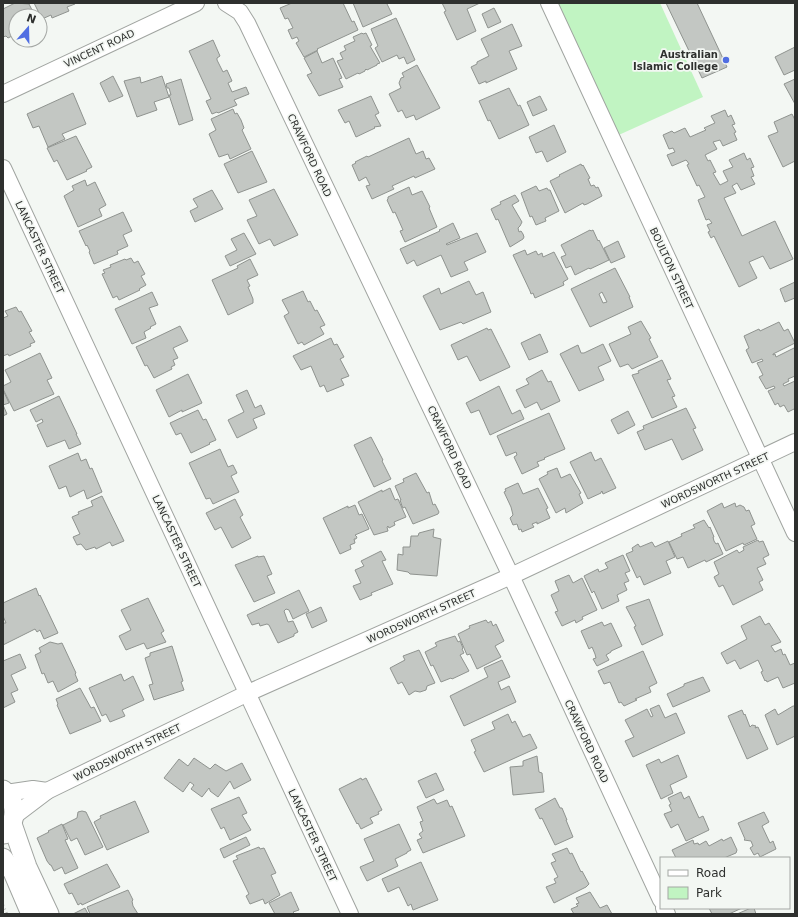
<svg xmlns="http://www.w3.org/2000/svg" width="798" height="917" viewBox="0 0 798 917" font-family="'DejaVu Sans',sans-serif">
<rect width="100%" height="100%" fill="#f3f7f3"/>
<!-- green -->
<polygon fill="#c1f4c2" points="549,3 660,3 703,97 612,138"/>
<!-- building -->
<g fill="#c3c7c3" stroke="#8f938f" fill-rule="evenodd">
<polygon points="15,3 29,4 34,14 32,15 33,16 16,16 16,34 8,38 6,36 3,37 3,9"/>
<polygon points="34,3 74,3 75,4 67,7 69,11 52,18 51,15 42,19"/>
<polygon points="292,3 343,3 352,22 354,21 358,30 317,49 318,50 304,57 296,43 299,41 297,37 292,39 288,30 293,28 288,18 285,19 280,8"/>
<polygon points="353,3 388,3 387,4 392,14 363,27"/>
<polygon points="442,3 480,3 467,9 476,31 457,40 444,12 446,11"/>
<polygon points="666,3 697,3 727,67 702,78"/>
<polygon points="494,8 501,22 488,28 482,14"/>
<polygon points="396,18 415,60 407,64 404,57 399,59 397,55 382,62 375,48 378,46 371,29"/>
<polygon points="512,24 522,46 509,51 517,69 486,83 486,81 479,84 471,67 477,64 477,62 489,56 481,39"/>
<polygon points="362,33 363,34 366,33 372,45 370,46 380,63 377,64 377,65 367,70 366,69 365,70 365,71 359,74 358,73 346,79 337,61 343,59 340,53 346,50 344,46 355,41 353,37"/>
<polygon points="213,40 220,56 217,58 217,60 223,72 227,70 232,81 228,83 232,92 246,87 249,94 234,100 237,105 218,113 217,112 212,114 206,101 211,99 189,51"/>
<polygon points="795,47 795,70 784,75 775,57"/>
<polygon points="317,51 322,63 333,58 342,78 339,79 343,87 319,96 307,75 312,73 304,58"/>
<polygon points="417,65 440,108 416,120 414,115 406,118 402,110 398,112 389,94 401,88 399,83 401,78 404,77 402,73"/>
<polygon points="113,76 123,96 109,102 100,83"/>
<polygon points="162,76 169,97 154,102 157,110 137,117 124,81 140,77 141,83"/>
<polygon points="181,79 193,120 179,125 169,95 171,95 169,88 167,88 166,84"/>
<polygon points="795,79 795,104 784,84"/>
<polygon points="509,88 518,106 520,105 529,125 499,139 490,120 488,121 479,101"/>
<polygon points="73,93 86,124 62,134 65,139 48,147 39,126 33,128 27,114"/>
<polygon points="371,96 379,113 375,115 381,126 374,127 375,128 356,137 349,121 345,123 338,110"/>
<polygon points="540,96 547,110 533,116 527,102"/>
<polygon points="233,109 235,114 237,113 241,120 244,128 242,130 251,149 230,159 228,154 219,157 209,134 216,130 211,119"/>
<polygon points="725,110 728,117 731,115 735,124 732,125 736,132 734,133 737,140 723,146 720,140 713,142 717,149 705,155 708,161 710,160 716,172 713,173 720,185 728,181 723,171 733,167 729,160 744,153 747,160 750,158 754,167 751,168 754,176 751,177 755,184 741,190 737,183 732,186 736,193 724,198 742,236 775,221 793,259 770,269 763,256 749,262 757,278 739,287 714,236 711,238 708,232 710,231 707,225 712,223 709,219 706,220 698,200 705,197 699,185 697,186 687,165 689,164 687,161 686,160 672,166 667,155 675,152 673,148 669,149 663,135 672,131 674,133 685,128 690,137 706,130 704,128 715,123 711,116"/>
<polygon points="792,114 795,120 795,161 783,167 768,136 778,132 774,122"/>
<polygon points="554,125 566,152 547,162 542,151 536,153 529,137"/>
<polygon points="76,136 92,167 86,170 87,171 67,180 57,160 54,162 47,148"/>
<polygon points="409,138 416,154 423,151 426,159 429,158 435,169 415,178 414,176 392,186 394,189 372,199 366,186 370,185 366,177 359,181 352,165 356,163 355,162 367,156 368,157"/>
<polygon points="252,151 267,182 238,193 224,164"/>
<polygon points="581,164 582,166 583,165 590,178 588,179 591,186 594,185 596,188 598,187 602,196 587,204 584,205 583,203 565,213 550,181 560,176 559,175"/>
<polygon points="85,180 87,186 95,182 106,205 99,209 102,216 78,227 64,196 74,190 72,186"/>
<polygon points="536,186 539,191 547,188 548,190 550,190 559,211 545,218 546,221 536,225 532,216 530,217 521,193"/>
<polygon points="409,187 412,195 422,191 430,207 429,208 437,227 405,242 400,231 403,230 395,212 393,213 387,200 388,199 388,197"/>
<polygon points="274,189 298,235 274,246 270,239 259,244 247,220 257,216 249,200"/>
<polygon points="212,190 223,209 195,222 190,211 198,207 193,199"/>
<polygon points="515,195 519,201 512,205 522,222 520,226 518,228 519,232 521,231 523,234 524,237 523,239 510,247 498,219 496,220 491,209 501,204 500,202"/>
<polygon points="123,212 132,231 123,235 128,246 117,251 118,254 94,264 89,252 90,251 87,245 86,246 79,231"/>
<polygon points="453,223 460,238 446,244 447,245 477,233 486,252 464,262 468,270 451,277 441,255 417,266 414,260 407,264 400,249 440,231 439,230"/>
<polygon points="590,230 591,231 593,230 598,241 599,240 609,260 590,269 589,268 575,275 571,266 566,268 561,257 566,255 561,245"/>
<polygon points="244,233 256,254 230,266 225,256 237,250 231,239"/>
<polygon points="618,241 625,257 611,263 604,248"/>
<polygon points="525,250 527,255 536,251 538,255 542,253 543,257 554,252 568,279 563,282 564,285 535,298 533,293 531,294 530,291 513,255"/>
<polygon points="131,258 134,263 138,261 139,263 145,274 141,276 146,285 139,289 140,290 119,300 117,296 113,298 102,274 105,273 103,270 111,267 110,265 125,259 126,260"/>
<polygon points="250,259 258,275 247,280 250,286 248,287 253,299 253,303 228,315 212,280 238,268 237,266"/>
<path d="M615,268l15,29h-1l4,10 -43,20 -19,-38zM602,292l5,10 -4,1 -4,-9z"/>
<polygon points="469,281 476,295 483,292 491,312 463,324 461,322 440,330 423,296 439,288 441,294"/>
<polygon points="795,282 795,298 785,302 780,289"/>
<polygon points="303,291 308,302 310,301 315,311 317,310 325,325 320,327 324,334 304,345 302,342 298,344 284,316 289,313 282,300"/>
<polygon points="152,292 158,305 149,308 156,324 150,327 151,328 144,332 146,338 132,344 115,309"/>
<polygon points="16,307 19,312 21,311 32,331 29,332 35,342 30,344 31,346 9,356 8,354 3,356 3,318 8,316 5,311"/>
<polygon points="641,321 651,338 649,339 658,357 632,369 628,364 620,367 609,344 631,334 628,327"/>
<polygon points="779,322 784,331 788,329 795,343 773,354 773,355 775,354 776,357 794,348 795,350 795,376 788,379 789,381 783,384 784,386 795,381 795,411 794,409 788,412 784,405 780,407 778,403 775,405 768,391 775,388 774,386 766,389 759,377 763,375 757,363 763,361 762,359 752,363 746,350 749,348 744,336 759,329 760,331"/>
<polygon points="180,326 188,341 173,348 178,358 173,360 175,365 171,367 172,369 154,378 147,365 145,366 136,347"/>
<polygon points="487,328 488,330 491,329 510,367 480,381 467,356 458,360 451,345"/>
<polygon points="540,334 548,352 529,360 521,343"/>
<polygon points="331,338 334,345 337,344 344,357 340,359 349,376 341,379 344,385 327,392 324,385 320,387 311,366 301,370 293,356"/>
<polygon points="603,344 611,361 598,367 604,380 579,391 560,354 578,345 581,353 584,353"/>
<polygon points="40,353 52,378 47,380 54,394 14,411 3,389 3,386 11,382 5,370"/>
<polygon points="662,360 671,379 667,380 675,396 672,397 677,407 652,418 632,375 639,373 638,371"/>
<polygon points="542,370 548,382 551,381 560,401 541,410 537,402 525,408 516,390 529,384 526,379"/>
<polygon points="188,374 202,403 182,412 182,410 169,417 156,390"/>
<polygon points="499,386 512,414 520,410 524,419 490,435 479,410 471,413 466,403"/>
<polygon points="3,390 9,403 3,405 7,414 3,416"/>
<polygon points="247,390 255,408 261,405 265,414 253,419 257,428 237,438 228,420 244,412 236,395"/>
<polygon points="59,396 77,434 76,434 81,444 69,449 65,440 47,447 37,425 43,422 42,419 36,422 30,410"/>
<polygon points="686,408 696,428 693,429 703,450 682,460 672,439 645,450 637,432 644,429 643,426"/>
<polygon points="198,410 203,420 206,419 216,440 209,443 210,444 191,453 181,433 176,435 170,423"/>
<polygon points="628,411 635,425 618,434 611,420"/>
<polygon points="549,413 565,449 544,458 545,459 537,462 539,466 522,474 514,457 517,455 516,452 506,456 497,436"/>
<polygon points="371,437 383,460 382,461 391,479 374,487 354,445"/>
<polygon points="220,449 228,467 233,465 237,473 231,476 239,492 213,504 210,498 206,499 189,463"/>
<polygon points="591,452 595,461 601,458 616,488 603,494 602,491 601,492 601,493 588,499 570,462"/>
<polygon points="78,453 81,461 86,459 90,469 92,468 102,492 87,499 84,490 70,497 66,486 59,489 49,466"/>
<polygon points="557,468 561,478 570,474 581,493 579,494 583,503 566,513 565,508 556,513 539,479 548,474 547,472"/>
<polygon points="416,473 427,493 429,492 433,505 435,504 439,512 438,514 413,524 405,507 403,508 402,506 400,500 401,500 395,486 404,482 403,479"/>
<polygon points="518,483 523,494 538,488 548,508 546,509 550,518 537,524 537,522 532,524 534,527 522,532 521,529 519,530 517,524 513,525 510,518 513,515 511,507 504,492 506,491 505,489"/>
<polygon points="390,488 395,500 398,499 406,517 394,522 395,525 389,528 388,526 387,527 388,531 374,535 358,502 382,490 382,492"/>
<polygon points="102,496 124,541 112,546 110,542 96,549 95,547 86,550 81,544 77,545 73,537 80,534 72,517 79,514 78,512 93,506 91,501"/>
<polygon points="235,499 243,515 240,517 251,538 232,548 221,527 215,530 206,513"/>
<polygon points="722,503 724,508 735,503 736,507 740,505 744,507 746,511 749,510 755,524 751,526 757,539 744,545 743,543 726,551 707,511"/>
<polygon points="355,505 359,515 362,514 369,529 355,535 357,537 356,539 354,539 355,543 350,545 351,549 340,554 323,518 348,506 348,508"/>
<polygon points="704,520 709,528 710,527 714,537 713,537 714,541 716,544 718,543 723,554 706,562 705,560 688,568 683,557 677,559 669,542 682,536 681,534 695,528 693,525"/>
<polygon points="434,529 433,537 441,539 437,576 410,574 408,572 397,570 398,554 403,555 403,547 410,547 411,536 418,536 419,533"/>
<polygon points="758,540 759,542 763,541 769,555 763,558 766,564 757,568 763,580 759,582 763,590 733,605 723,585 719,587 714,577 719,574 714,562 737,550 739,553 744,550 743,547"/>
<polygon points="668,541 675,557 666,561 671,573 644,585 640,576 637,578 626,554 633,551 632,548 638,544 640,547 652,542 655,547"/>
<polygon points="381,551 386,560 382,561 393,584 371,593 372,595 360,600 353,586 361,583 355,570 364,566 361,561"/>
<polygon points="623,555 630,571 625,573 629,581 624,583 627,590 617,595 619,601 602,609 594,591 592,593 584,576 598,569 599,572 608,568 605,563"/>
<polygon points="258,556 258,557 264,556 272,574 267,576 275,593 254,602 235,565"/>
<polygon points="569,575 573,583 582,578 597,610 582,617 583,619 576,623 575,620 562,626 555,612 558,611 551,595 559,591 555,581"/>
<polygon points="36,588 39,596 40,595 58,633 44,639 40,630 37,632 35,629 3,645 3,623 6,623 3,616 3,603"/>
<polygon points="299,590 309,611 293,619 289,610 286,609 284,611 288,622 293,621 298,632 294,634 294,636 278,643 269,625 267,624 260,626 259,623 252,625 247,615"/>
<polygon points="148,598 164,631 161,633 166,642 147,649 144,643 126,650 119,636 131,630 121,610"/>
<polygon points="649,599 663,635 642,645 634,627 636,626 626,607"/>
<polygon points="321,607 327,621 312,628 306,614"/>
<polygon points="760,616 765,625 769,623 781,642 771,646 775,652 781,649 783,655 785,654 790,665 795,663 795,683 783,688 778,677 767,682 766,680 765,681 761,672 763,671 758,660 740,669 735,660 727,664 721,653 747,639 741,626"/>
<polygon points="486,620 488,623 491,621 493,626 496,624 504,641 495,646 501,657 477,669 470,654 467,655 458,634 470,628 469,626"/>
<polygon points="602,622 604,626 611,623 622,646 611,651 611,652 606,655 609,660 597,666 593,659 596,658 595,654 592,647 589,649 581,631"/>
<polygon points="455,636 458,642 460,641 463,648 462,649 464,653 460,655 469,671 452,679 451,678 441,682 433,665 431,666 425,652 437,646 435,643 439,641"/>
<polygon points="50,642 58,644 62,643 76,673 75,674 78,681 58,692 53,681 48,683 44,673 42,674 35,655 41,652 39,648"/>
<polygon points="172,646 183,681 181,682 184,690 154,700 149,685 153,684 145,658 150,656 150,653"/>
<polygon points="419,650 435,683 427,686 426,690 420,692 415,691 409,695 402,682 398,684 390,668 405,660 403,656"/>
<polygon points="643,651 657,683 649,687 651,692 635,699 637,700 624,706 621,702 619,703 610,682 604,684 598,671"/>
<polygon points="20,654 26,668 11,675 18,690 11,693 15,702 3,708 3,661"/>
<polygon points="502,660 510,677 498,682 501,690 509,686 516,702 464,726 450,696 488,677 484,668"/>
<polygon points="121,674 124,681 133,676 144,700 122,710 125,716 110,722 106,714 102,716 89,688"/>
<polygon points="703,677 710,691 673,707 667,694 684,686 684,684"/>
<polygon points="80,688 91,708 94,707 101,721 70,734 57,705 58,704 56,699"/>
<polygon points="659,705 665,718 676,713 685,733 633,757 625,741 634,737 625,720 647,709 651,717 653,716 650,709"/>
<polygon points="793,706 795,706 795,736 777,745 765,715 775,709 778,715"/>
<polygon points="742,710 744,715 745,714 750,727 752,725 756,726 755,728 758,727 768,749 747,759 728,716"/>
<polygon points="508,714 512,723 515,721 523,737 530,734 537,748 484,772 474,752 476,751 471,740 495,729 492,722"/>
<polygon points="678,755 687,777 670,785 673,793 661,799 646,765 659,759 661,763"/>
<polygon points="537,756 539,772 542,773 544,792 513,795 510,767 523,766 523,761"/>
<polygon points="194,758 210,769 215,764 226,771 242,763 251,780 234,789 230,781 218,797 210,791 210,790 209,788 202,797 191,789 194,785 190,782 183,792 164,778 179,759 188,766"/>
<polygon points="436,773 444,790 426,798 418,781"/>
<polygon points="361,778 362,780 366,778 382,810 378,812 379,814 370,818 373,823 361,829 358,823 357,824 339,789"/>
<polygon points="681,792 684,799 689,796 699,818 703,816 709,830 686,841 678,824 671,828 664,814 672,811 669,805 671,804 668,798"/>
<polygon points="239,797 247,813 242,815 251,830 230,840 224,827 221,829 211,809"/>
<polygon points="555,798 560,808 562,808 567,820 566,820 573,837 555,845 542,818 540,819 535,809"/>
<polygon points="434,799 437,804 447,800 450,807 452,806 465,836 423,853 417,840 422,838 419,834 423,831 420,822 423,821 417,807"/>
<polygon points="135,801 149,832 107,850 94,822 101,818 100,816"/>
<polygon points="82,811 86,812 103,847 85,855 77,838 71,841 63,825 77,818 78,812"/>
<polygon points="764,812 769,822 762,826 770,843 773,841 776,849 760,857 758,853 754,855 750,848 753,846 751,841 744,840 745,839 738,823"/>
<polygon points="62,824 68,839 65,840 78,868 65,874 62,867 54,871 51,865 50,865 47,861 37,838 49,832 48,831"/>
<polygon points="399,824 411,850 407,852 407,853 395,859 398,866 367,881 360,867 374,861 364,839"/>
<polygon points="246,837 250,845 224,858 220,849"/>
<polygon points="731,837 737,850 736,853 724,858 676,858 672,850 693,840 694,844 698,843 699,845 706,841 709,846 722,839 723,841"/>
<polygon points="259,847 260,849 264,848 276,873 271,875 280,895 265,904 263,899 250,904 246,896 249,894 233,861 238,859 236,856"/>
<polygon points="567,848 570,854 572,853 581,872 582,871 589,884 586,887 554,903 546,887 556,883 554,879 558,877 551,863 556,861 552,854"/>
<polygon points="421,862 438,900 413,910 411,904 408,906 399,887 388,892 382,879"/>
<polygon points="107,864 120,887 82,905 81,903 78,905 72,893 69,894 64,884"/>
<polygon points="128,890 133,900 132,901 133,906 138,914 90,914 87,907"/>
<polygon points="291,892 299,910 293,912 295,914 275,914 269,903"/>
<polygon points="590,892 600,908 607,905 612,914 574,914 571,909 578,906 576,904 579,903 576,898"/>
<polygon points="85,908 88,914 73,914"/>
<polygon points="709,908 742,908 729,914 712,914"/>
<polygon points="751,908 754,908 756,914 737,914"/>
</g>
<g fill="none" stroke-linecap="round" stroke-linejoin="round">
<!-- minor casing -->
<g stroke="#a0a4a0" stroke-width="18">
<g id="minor">
<polyline points="226,3 240,12 247,23 511,576 661,900"/>
<polyline points="549,3 795,533"/>
<polyline points="3,94 196,3"/>
<polyline points="3,168 350,914"/>
<polyline points="6,793 33,789 47,791"/>
<polyline points="14,816 47,791 248,693 511,576 795,442"/>
<polyline points="664,908 667,914"/>
</g>
</g>
<!-- tertiary casing -->
<g stroke="#a0a4a0" stroke-width="21">
<g id="tertiary">
<path d="M3,790c15,12 14,32 1,44"/>
<polyline points="12,824 27,867 49,914"/>
<polyline points="3,858 13,872 31,914"/>
</g>
</g>
<!-- path -->
<polyline stroke="#b3b6b3" stroke-width="2.5" stroke-dasharray="1 3" stroke-linecap="butt" points="3,905 7,914"/>
<!-- minor -->
<use href="#minor" stroke="#fff" stroke-width="16"/>
<!-- tertiary -->
<use href="#tertiary" stroke="#fff" stroke-width="19"/>
</g>
<!-- markers -->
<circle fill="#506ee2" stroke="#f3f7f3" stroke-width="1.5" cx="726" cy="60" r="4"/>
<g text-anchor="middle" stroke-width="3.5" stroke-linejoin="round" paint-order="stroke">
<!-- street labels -->
<g font-size="10" fill="#2e302e" stroke="#f3f7f3">
<text transform="translate(99 48) rotate(-25)" y="4">VINCENT ROAD</text>
<text transform="translate(310 155) rotate(65)" y="4">CRAWFORD ROAD</text>
<text transform="translate(40 247) rotate(65)" y="4">LANCASTER STREET</text>
<text transform="translate(672 268) rotate(65)" y="4">BOULTON STREET</text>
<text transform="translate(450 447) rotate(65)" y="4">CRAWFORD ROAD</text>
<text transform="translate(715 480) rotate(-25)" y="4">WORDSWORTH STREET</text>
<text transform="translate(177 541) rotate(65)" y="4">LANCASTER STREET</text>
<text transform="translate(421 616) rotate(-24)" y="4">WORDSWORTH STREET</text>
<text transform="translate(587 741) rotate(65)" y="4">CRAWFORD ROAD</text>
<text transform="translate(127 752) rotate(-26)" y="4">WORDSWORTH STREET</text>
<text transform="translate(313 835) rotate(65)" y="4">LANCASTER STREET</text>
</g>
<!-- poi labels -->
<g font-size="10" font-weight="bold" fill="#2e302e" stroke="#f3f7f3" text-anchor="end">
<text x="718" y="58">Australian<tspan x="718" dy="12">Islamic College</tspan></text>
</g>
</g>
<!-- border -->
<rect width="798" height="917" fill="none" stroke="#2e302e" stroke-width="8"/>
<!-- legend -->
<rect x="660" y="857" width="130" height="52" fill="#f3f7f3" stroke="#a4a7a4"/>
<rect x="668" y="870" width="20" height="6" fill="#ffffff" stroke="#a4a7a4"/>
<text x="696" y="877" font-size="12" fill="#2e302e">Road</text>
<rect x="668" y="887" width="20" height="12" fill="#c1f4c2" stroke="#a4a7a4"/>
<text x="696" y="897" font-size="12" fill="#2e302e">Park</text>
<!-- north arrow -->
<g transform="translate(28 28) rotate(20)"><circle r="19" fill="#f3f7f3" stroke="#a4a7a4"/>
<path d="M0-3L7 15L0 10L-7 15Z" fill="#506ee2"/>
<text y="-6" font-size="11" font-weight="bold" text-anchor="middle" fill="#2e302e">N</text>
</g>
</svg>
